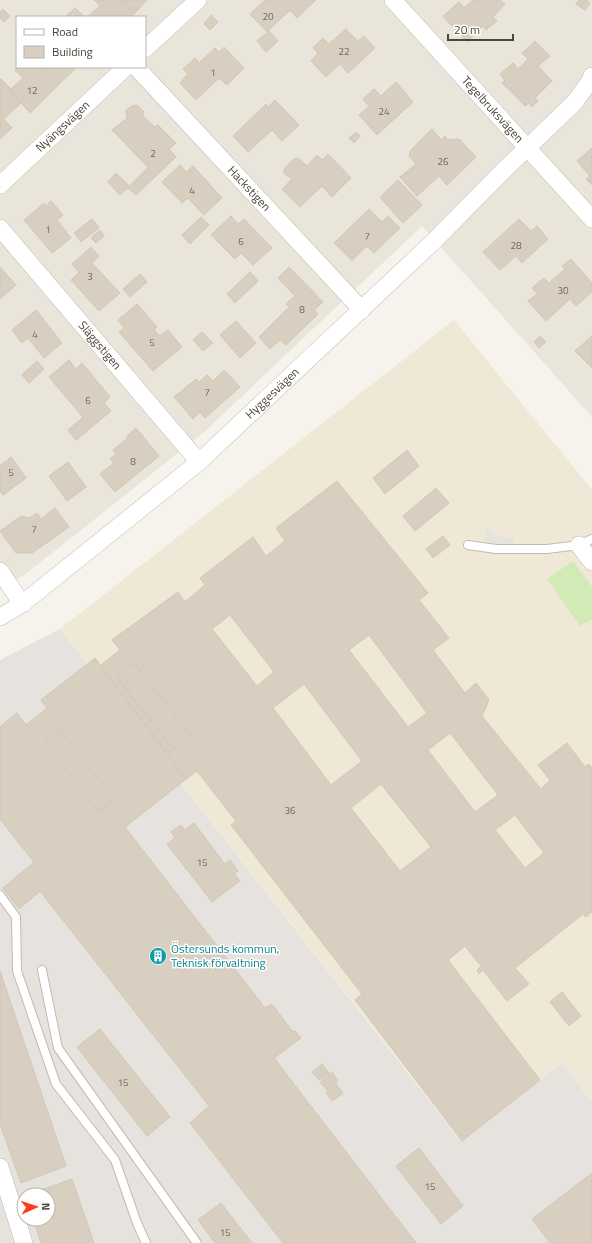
<svg xmlns="http://www.w3.org/2000/svg" width="592" height="1243" viewBox="0 0 592 1243" font-family="'Titillium Web',sans-serif">
<rect width="100%" height="100%" fill="#f6f3ec"/>
<!-- residential -->
<path fill="#eae5da" fill-rule="evenodd" d="M0,0h592v417l-170,-191 -220,208 -174,138 -28,18zM17,17h128v50h-128z"/>
<!-- industrial -->
<path fill="#e6e2dd" fill-rule="evenodd" d="M60,629l401,512 101,-78 30,39v141h-592v-583zM24,1195h24v24h-24z"/>
<!-- education -->
<polygon fill="#efe8d6" points="454,320 592,490 592,1102 562,1063 462,1141 60,629"/>
<!-- green -->
<polygon fill="#d2eab5" points="573,561 592,587 592,619 580,626 547,579"/>
<!-- parking -->
<polygon fill="#e5e3e0" points="487,528 500,537 514,539 512,549 484,540"/>
<!-- building -->
<g fill="#d8cfc1" stroke="#d3c7b4" fill-rule="evenodd">
<polygon points="94,0 122,0 135,13 130,17 87,17 100,6"/>
<polygon points="122,0 147,0 135,13"/>
<polygon points="265,0 316,0 297,18 290,10 267,32 250,14"/>
<polygon points="473,0 500,0 505,4 493,17 497,21 486,30 483,26 467,42 443,16 459,2 464,8"/>
<polygon points="579,0 586,0 590,3 585,10 576,4"/>
<polygon points="75,8 85,17 65,17"/>
<polygon points="3,9 10,16 4,22 0,18 0,12"/>
<polygon points="211,15 218,22 210,30 204,24"/>
<polygon points="346,29 358,41 364,36 375,48 348,73 340,64 326,77 311,61 318,53 313,48 323,38 329,44"/>
<polygon points="269,31 278,41 266,52 257,41"/>
<polygon points="535,41 550,56 538,66 552,81 535,98 538,101 532,107 529,103 525,106 502,83 505,81 500,74 513,63 518,69 528,59 522,53"/>
<polygon points="224,47 244,68 227,85 219,78 196,100 180,83 188,74 183,69 195,58 199,63 215,48 219,52"/>
<polygon points="19,67 41,67 58,85 30,113 10,90 23,78 15,70"/>
<polygon points="41,67 77,67 58,85"/>
<polygon points="0,78 11,89 10,90 21,103 4,119 0,115"/>
<polygon points="396,82 413,102 377,135 359,115 369,106 363,99 374,89 381,96"/>
<polygon points="275,100 299,125 282,141 272,130 248,152 233,136 266,104 268,107"/>
<polygon points="137,105 144,112 142,115 155,127 158,125 176,143 169,149 176,157 136,195 128,188 120,195 108,182 116,173 129,186 148,167 112,130 127,118 126,110 132,106"/>
<polygon points="0,115 12,128 0,139"/>
<polygon points="432,129 441,140 445,136 447,140 459,139 476,157 447,185 439,176 417,196 400,177 416,164 409,156 410,151"/>
<polygon points="356,132 360,136 354,143 349,138"/>
<polygon points="592,148 592,185 586,179 590,176 577,161"/>
<polygon points="328,154 351,178 332,197 322,186 300,207 282,189 292,179 284,173 284,169 294,159 298,158 307,166 317,155 322,160"/>
<polygon points="180,165 186,172 193,166 222,198 204,215 188,198 182,203 162,182"/>
<polygon points="398,180 422,205 403,223 380,197"/>
<polygon points="51,201 63,215 57,220 71,238 52,253 24,220 44,203 46,206"/>
<polygon points="369,209 382,222 388,216 400,228 374,253 367,246 352,261 334,243"/>
<polygon points="231,216 238,224 244,219 272,248 253,265 241,253 235,259 211,235"/>
<polygon points="201,217 209,225 190,244 182,235"/>
<polygon points="92,219 99,228 81,242 74,233"/>
<polygon points="519,219 531,231 537,226 548,239 522,263 516,256 500,270 483,252"/>
<polygon points="100,230 104,236 96,243 91,238"/>
<polygon points="91,247 99,256 92,263 120,293 99,311 71,280 79,272 72,264"/>
<polygon points="571,259 592,283 592,292 576,306 570,299 546,321 528,301 537,294 532,288 544,278 549,283 565,269 562,266"/>
<polygon points="0,267 16,285 0,299"/>
<polygon points="289,267 323,302 314,310 318,314 286,345 280,340 270,349 259,337 289,307 286,304 295,296 278,278"/>
<polygon points="250,272 258,281 235,303 227,294"/>
<polygon points="140,274 147,282 130,297 123,289"/>
<polygon points="137,304 157,327 154,330 160,336 168,330 182,347 153,371 119,332 124,328 118,320"/>
<polygon points="36,310 62,343 44,358 28,338 22,343 12,330"/>
<polygon points="236,321 256,343 240,358 220,335"/>
<polygon points="202,332 213,343 203,351 193,340"/>
<polygon points="540,336 546,342 539,348 534,342"/>
<polygon points="592,336 592,368 575,351"/>
<polygon points="69,360 76,369 82,363 110,397 104,403 111,411 76,440 68,430 83,417 49,377"/>
<polygon points="37,361 44,369 29,383 22,375"/>
<polygon points="224,370 240,387 205,418 200,412 193,419 174,397 196,379 199,382 207,375 213,381"/>
<polygon points="136,428 159,456 115,492 100,474 114,463 110,459 116,454 113,450 128,438 127,436"/>
<polygon points="407,450 419,466 385,494 373,478"/>
<polygon points="11,457 26,478 3,495 0,491 0,466"/>
<polygon points="68,462 86,487 67,501 49,476"/>
<path d="M337,481l91,112 -9,7 30,38 -16,12 32,43 11,-10 13,17 -7,16 59,73 9,-9 -12,-15 29,-22 18,24 4,-3 3,4v144l-6,5 -3,-3 -68,54 14,16 -22,17 -24,-31 -4,4 -2,-4 4,-4 -16,-20 -17,14 92,120 -78,61 -107,-141 7,-6 -131,-169 5,-4 -39,-50 -11,8 -85,-114 19,-15 -8,-10 66,-48 7,10 20,-17 -5,-7 53,-41 13,19 19,-15 -9,-13zM230,615l44,57 -17,14 -45,-57zM369,635l58,78 -19,14 -59,-77zM134,663l57,72 -18,14 -56,-72zM304,684l58,77 -31,24 -58,-77zM450,733l48,62 -23,17 -47,-62zM381,784l50,63 -31,24 -49,-63zM515,815l29,38 -19,15 -30,-38z"/>
<polygon points="436,488 449,503 415,531 403,516"/>
<polygon points="55,508 69,527 32,553 16,553 0,531 21,516 30,518 37,513 41,519"/>
<polygon points="443,536 450,545 433,558 426,549"/>
<polygon points="95,658 186,779 125,827 265,1008 272,1004 293,1032 295,1031 301,1038 274,1058 416,1243 283,1243 190,1123 209,1106 40,891 19,909 3,888 34,862 0,819 0,727 17,713 26,725 47,708 41,700"/>
<polygon points="134,663 191,735 173,749 117,677"/>
<polygon points="60,730 115,800 98,812 44,741"/>
<polygon points="194,823 225,864 230,860 238,871 234,873 240,881 212,902 167,844 175,838 171,832 181,825 185,830"/>
<polygon points="0,971 66,1166 21,1183 0,1124"/>
<polygon points="562,992 581,1016 569,1026 550,1002"/>
<polygon points="100,1029 170,1117 147,1136 77,1047"/>
<polygon points="322,1064 329,1073 319,1080 312,1072"/>
<polygon points="332,1072 338,1081 327,1090 320,1082"/>
<polygon points="336,1084 343,1093 332,1101 326,1092"/>
<polygon points="419,1148 463,1206 441,1224 396,1166"/>
<polygon points="592,1173 592,1243 550,1243 532,1219"/>
<polygon points="72,1179 94,1243 41,1243 33,1219 48,1219 48,1195 27,1195"/>
<polygon points="221,1203 252,1243 215,1243 198,1220"/>
</g>
<g fill="none" stroke-linecap="round" stroke-linejoin="round">
<!-- lane casing -->
<g stroke="#c2bbae" stroke-width="10">
<g id="lane">
<polyline points="468,545 496,549 547,549 579,545 592,539"/>
<polyline points="0,895 16,917 17,971 56,1084 115,1160 137,1223 146,1243"/>
<polyline points="42,970 58,1048 197,1243"/>
</g>
</g>
<!-- street casing -->
<g stroke="#c2bbae" stroke-width="18">
<g id="street">
<path id="s1" d="M393,0l199,219"/>
<polyline points="145,49 198,0"/>
<path id="s2" d="M136,67l226,243"/>
<path id="s3" d="M0,185l126,-118"/>
<path id="s4" d="M0,228l199,234"/>
<polyline points="579,545 592,562"/>
<polyline points="0,571 22,604"/>
<path id="s5" d="M0,617l22,-13 177,-142 234,-220 68,-69 74,-71 15,-21 2,-5"/>
<polyline points="0,1167 24,1243"/>
</g>
</g>
<!-- lane -->
<use href="#lane" stroke="#fff" stroke-width="8"/>
<!-- street -->
<use href="#street" stroke="#fff" stroke-width="17"/>
</g>
<!-- icons -->
<defs>
<g id="building-disc" transform="scale(0.9)"><circle r="9.5" fill="#0f9aa8" stroke="#fff"/><path d="M-4-6H4V6H1V3H-1V6H-4ZM-2.5-4.3h1.7v1.8h-1.7ZM.8-4.3h1.7v1.8H.8ZM-2.5-1h1.7V.8h-1.7ZM.8-1h1.7V.8H.8Z" fill="#fff"/></g>
</defs>
<g fill-rule="evenodd">
<use href="#building-disc" x="158" y="956"/>
</g>
<g text-anchor="middle" stroke-width="3" stroke-linejoin="round" paint-order="stroke">
<!-- number labels -->
<g font-size="10" fill="#6e675b">
<text x="268" y="20">20</text>
<text x="344" y="55">22</text>
<text x="213" y="76">1</text>
<text x="32" y="94">12</text>
<text x="384" y="115">24</text>
<text x="153" y="157">2</text>
<text x="443" y="165">26</text>
<text x="192" y="194">4</text>
<text x="48" y="233">1</text>
<text x="367" y="240">7</text>
<text x="241" y="245">6</text>
<text x="516" y="249">28</text>
<text x="90" y="280">3</text>
<text x="563" y="294">30</text>
<text x="302" y="313">8</text>
<text x="35" y="338">4</text>
<text x="152" y="346">5</text>
<text x="207" y="396">7</text>
<text x="88" y="404">6</text>
<text x="133" y="465">8</text>
<text x="11" y="476">5</text>
<text x="34" y="533">7</text>
<text x="290" y="814">36</text>
<text x="202" y="866">15</text>
<text x="123" y="1086">15</text>
<text x="430" y="1190">15</text>
<text x="225" y="1236">15</text>
</g>
<!-- street labels -->
<g font-size="12" fill="#4b4439" stroke="#fff">
<text dy="4" stroke="none"><textPath href="#s1" startOffset="148">Tegelbruksvägen</textPath></text>
<text dy="4" stroke="none"><textPath href="#s3" startOffset="86">Nyängsvägen</textPath></text>
<text dy="4" stroke="none"><textPath href="#s2" startOffset="166">Hackstigen</textPath></text>
<text dy="4" stroke="none"><textPath href="#s4" startOffset="154">Släggstigen</textPath></text>
<text dy="4" stroke="none"><textPath href="#s5" startOffset="353">Hyggesvägen</textPath></text>
</g>
<!-- culture labels -->
<g font-size="12" fill="#0d838f" stroke="#fff" text-anchor="start">
<text x="171" y="953">Östersunds kommun,<tspan x="171" dy="14">Teknisk förvaltning</tspan></text>
</g>
</g>
<!-- legend -->
<rect x="16" y="16" width="130" height="52" fill="#ffffff" stroke="#b7b4b0"/>
<rect x="24" y="29" width="20" height="6" fill="#ffffff" stroke="#b7b4b0"/>
<text x="52" y="36" font-size="12" fill="#4b4439">Road</text>
<rect x="24" y="46" width="20" height="12" fill="#d8cfc1" stroke="#b7b4b0"/>
<text x="52" y="56" font-size="12" fill="#4b4439">Building</text>
<!-- north arrow -->
<g transform="translate(36 1207) rotate(87)"><circle r="19" fill="#ffffff" stroke="#b7b4b0"/>
<path d="M0-3L7 15L0 10L-7 15Z" fill="#fc3f1d"/>
<text y="-6" font-size="11" font-weight="bold" text-anchor="middle" fill="#4b4439">N</text>
</g>
<!-- scale -->
<path d="M448 34v6h65v-6" fill="none" stroke="#4b4439" stroke-width="2"/>
<text x="454" y="34" font-size="12" fill="#4b4439" stroke="#ffffff" stroke-width="3" paint-order="stroke">20 m</text>
</svg>
